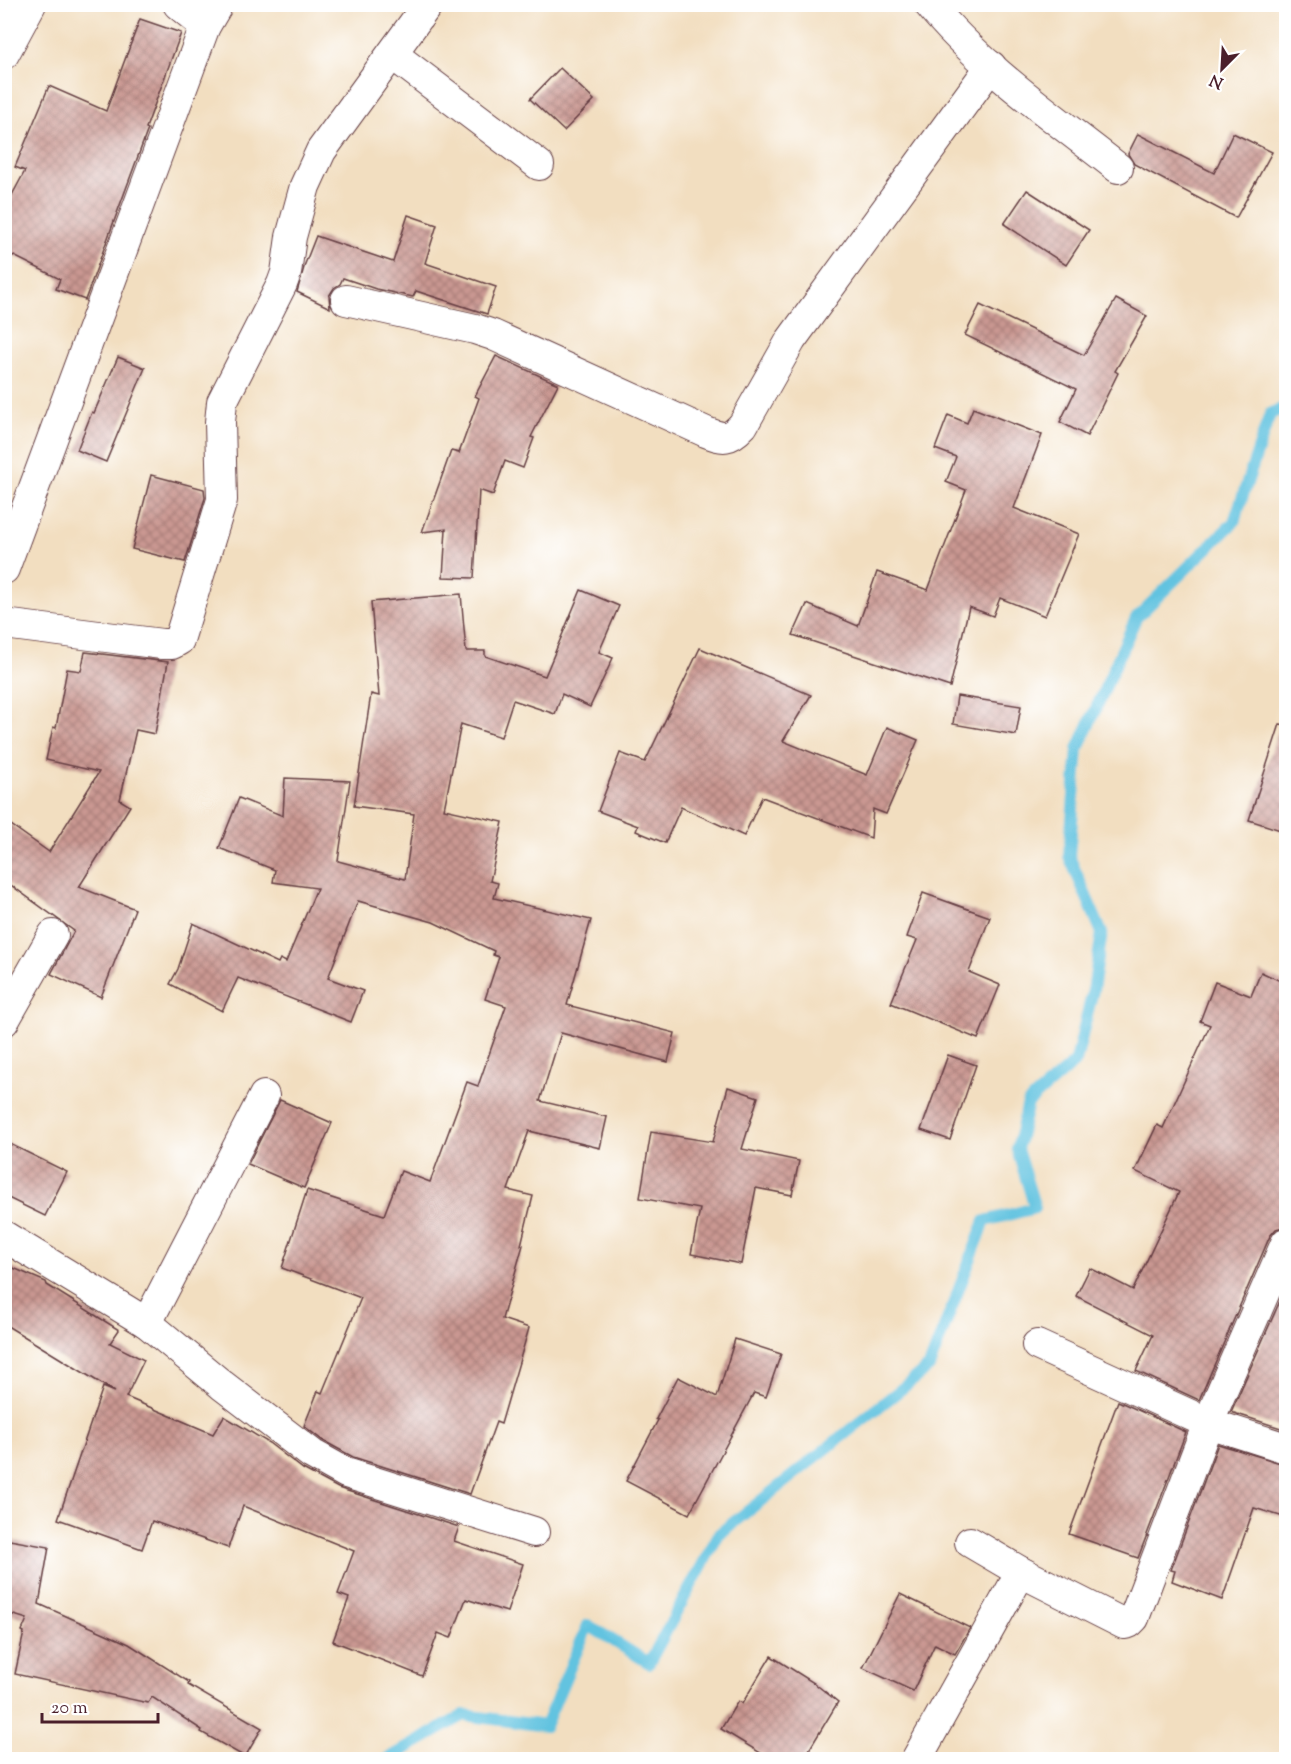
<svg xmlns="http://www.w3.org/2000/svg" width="1291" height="1764" viewBox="0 0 1291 1764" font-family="'Sorts Mill Goudy',serif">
<defs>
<pattern id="building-cross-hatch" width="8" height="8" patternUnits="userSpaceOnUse" patternTransform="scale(1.5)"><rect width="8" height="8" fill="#ca9892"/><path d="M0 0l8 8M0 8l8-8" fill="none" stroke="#a67b77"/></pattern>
</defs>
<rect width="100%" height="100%" fill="#fff"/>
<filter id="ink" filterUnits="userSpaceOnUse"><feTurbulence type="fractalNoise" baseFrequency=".0167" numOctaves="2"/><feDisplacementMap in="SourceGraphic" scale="12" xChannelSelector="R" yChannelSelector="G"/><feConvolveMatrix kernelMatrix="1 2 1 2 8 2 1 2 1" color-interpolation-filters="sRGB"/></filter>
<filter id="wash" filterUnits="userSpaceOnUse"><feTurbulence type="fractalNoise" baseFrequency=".008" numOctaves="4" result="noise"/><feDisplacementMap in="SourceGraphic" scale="24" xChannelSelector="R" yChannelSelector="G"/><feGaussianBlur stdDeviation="1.35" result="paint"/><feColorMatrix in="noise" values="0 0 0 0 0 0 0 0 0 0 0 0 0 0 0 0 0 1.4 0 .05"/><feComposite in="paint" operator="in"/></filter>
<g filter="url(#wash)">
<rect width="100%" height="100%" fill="#f2dec0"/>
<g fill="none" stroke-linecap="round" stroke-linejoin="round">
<!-- stream -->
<polyline stroke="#62c3e0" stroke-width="12" points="386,1760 464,1715 545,1726 588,1625 649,1663 719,1534 929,1367 985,1221 1035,1208 1017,1149 1028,1103 1076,1061 1093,990 1102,933 1069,856 1078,749 1136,618 1234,522 1270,414 1286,407"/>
</g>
<g id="blocks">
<!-- building -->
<g fill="url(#building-cross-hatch)">
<polygon points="140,19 181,33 146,128 148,129 85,300 56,289 60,279 4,251 4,210 25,171 15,167 49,86 106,111"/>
<polygon points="560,68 594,100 564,131 530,99"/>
<polygon points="1233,133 1272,152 1236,218 1134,164 1128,154 1138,134 1214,173"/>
<polygon points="1027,190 1089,230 1066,265 1004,224"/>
<polygon points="408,215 437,225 425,263 496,287 487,314 416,291 413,297 376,289 343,278 340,284 334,288 329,296 330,308 297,292 305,264 316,236 393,262"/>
<polygon points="1116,299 1147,316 1115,371 1118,373 1087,436 1060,422 1076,389 965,335 980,305 1084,355"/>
<polygon points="496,356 558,384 531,437 534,438 523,468 505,461 493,495 479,490 474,578 443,577 446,529 422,532 451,451 459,453 479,398 475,396"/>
<polygon points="118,357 145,368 106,462 77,450 92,412 94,413"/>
<polygon points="973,408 1042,435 1014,508 1079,534 1045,616 1000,598 993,616 969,607 950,687 793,635 807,604 858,626 877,572 928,590 966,490 946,482 956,457 935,449 948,415 967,423"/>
<polygon points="151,475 204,489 205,498 185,562 132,549"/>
<polygon points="581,590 619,606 599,652 613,658 590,707 562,694 555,714 513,700 501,737 461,724 444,809 503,822 490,881 498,883 494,898 591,920 567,1005 675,1033 668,1062 561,1033 540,1101 607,1117 600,1148 529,1131 508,1190 533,1196 521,1245 523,1245 502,1319 529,1328 501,1424 496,1422 470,1494 353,1457 322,1440 304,1426 318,1391 322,1393 361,1298 282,1268 307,1190 384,1215 401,1171 430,1182 467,1082 478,1086 506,1006 485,999 499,957 493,955 494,951 433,922 358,901 328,978 363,991 351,1022 238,978 222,1011 170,984 178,969 193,923 278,963 280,959 286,962 317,888 273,882 275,870 219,848 239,798 283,816 285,778 350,781 338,861 405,879 414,814 354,806 371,694 379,696 371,602 461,594 466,651 485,651 485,656 545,676"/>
<polygon points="700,648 811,695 783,741 867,775 887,727 918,740 886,814 873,809 871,838 762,797 744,836 681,807 665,843 636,831 638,826 598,811 620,753 645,762"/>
<polygon points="85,652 168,662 155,734 136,730 120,800 130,806 79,887 135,909 101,997 51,974 74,931 4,880 4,820 49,852 99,772 46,760 53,727 56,728 67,669 81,671"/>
<polygon points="957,696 1021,706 1016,735 953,724"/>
<polygon points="1280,724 1287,725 1287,832 1249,820"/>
<polygon points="923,893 990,917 969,972 1000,985 978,1039 891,1003 917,940 907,937"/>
<polygon points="1261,972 1287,984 1287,1226 1276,1229 1270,1236 1199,1400 1136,1371 1153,1335 1076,1296 1090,1268 1133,1290 1179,1192 1135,1171 1157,1125 1163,1128 1210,1025 1200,1021 1215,982 1251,996"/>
<polygon points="948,1055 976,1065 950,1140 921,1130"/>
<polygon points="728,1087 758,1097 742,1149 799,1161 792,1195 756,1188 741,1264 691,1254 700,1209 640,1198 651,1132 713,1142"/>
<polygon points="280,1100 332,1123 304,1188 248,1164"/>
<polygon points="4,1141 67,1172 45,1216 4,1196"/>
<polygon points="4,1264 46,1282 47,1285 119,1330 110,1343 144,1360 126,1397 213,1434 224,1416 269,1443 303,1469 338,1488 459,1527 454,1541 523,1564 507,1612 466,1599 451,1638 438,1633 422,1676 333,1641 349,1598 338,1594 354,1551 243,1506 228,1548 152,1521 142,1549 58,1519 103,1387 115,1392 4,1324"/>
<polygon points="1287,1285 1287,1430 1231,1412"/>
<polygon points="735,1339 781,1354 766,1397 754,1393 689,1514 626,1481 658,1420 656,1419 678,1377 717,1397"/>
<polygon points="1118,1401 1186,1432 1138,1558 1069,1534"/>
<polygon points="1218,1444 1287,1465 1287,1518 1254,1508 1222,1600 1172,1581 1175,1571 1171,1570"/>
<polygon points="4,1539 49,1547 39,1604 129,1644 189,1682 188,1685 262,1728 245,1757 201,1732 202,1730 152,1697 148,1703 15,1674 24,1632 22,1631 27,1619 4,1612"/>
<polygon points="900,1594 970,1628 955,1654 935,1644 913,1691 863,1668"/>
<polygon points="771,1656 814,1683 838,1702 803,1760 772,1760 721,1729 738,1701 742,1704"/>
</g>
</g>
</g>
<g filter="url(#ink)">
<use href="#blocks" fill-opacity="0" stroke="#633c41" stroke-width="1.5"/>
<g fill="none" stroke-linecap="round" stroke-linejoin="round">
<!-- street casing -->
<g stroke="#633c41" stroke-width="32">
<g id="street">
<polyline points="178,4 205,26"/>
<path d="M929,4c50,62 127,115 189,164"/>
<polyline points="4,54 31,4"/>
<polyline points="392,54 539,165"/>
<path d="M346,300l129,29 18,6 213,97c18,7 23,8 37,-7l48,-85 200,-274"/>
<polyline points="4,569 192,61 205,26 218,4"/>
<polyline points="4,624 162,644 172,644 179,640 222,500 220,422 222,402 282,284 286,273 291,237 305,186 321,151 428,4"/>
<polyline points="4,1021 53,935"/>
<polyline points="4,1236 147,1323 222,1385 312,1454 346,1473 534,1532"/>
<polyline points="147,1323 264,1096"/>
<polyline points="1037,1345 1208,1423 1286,1448"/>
<polyline points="970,1542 1021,1572 1118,1621 1124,1624 1129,1623 1134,1618 1208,1423 1286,1243"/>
<polyline points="916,1760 1021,1572"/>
</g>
</g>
<!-- street -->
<use href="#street" stroke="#fff" stroke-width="30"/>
</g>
</g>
<!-- margin -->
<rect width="1291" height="1764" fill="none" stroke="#fff" stroke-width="24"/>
<!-- north arrow -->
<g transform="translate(1222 69) rotate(204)" stroke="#ffffff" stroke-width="4.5" paint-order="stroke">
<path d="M0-4.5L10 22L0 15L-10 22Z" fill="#4a1f2b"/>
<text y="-9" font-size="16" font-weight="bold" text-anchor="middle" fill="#4a1f2b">N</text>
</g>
<!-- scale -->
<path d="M42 1713v9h116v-9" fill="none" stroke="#4a1f2b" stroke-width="3"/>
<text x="51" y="1713" font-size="18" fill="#4a1f2b" stroke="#ffffff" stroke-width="4.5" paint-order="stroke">20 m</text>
</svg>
